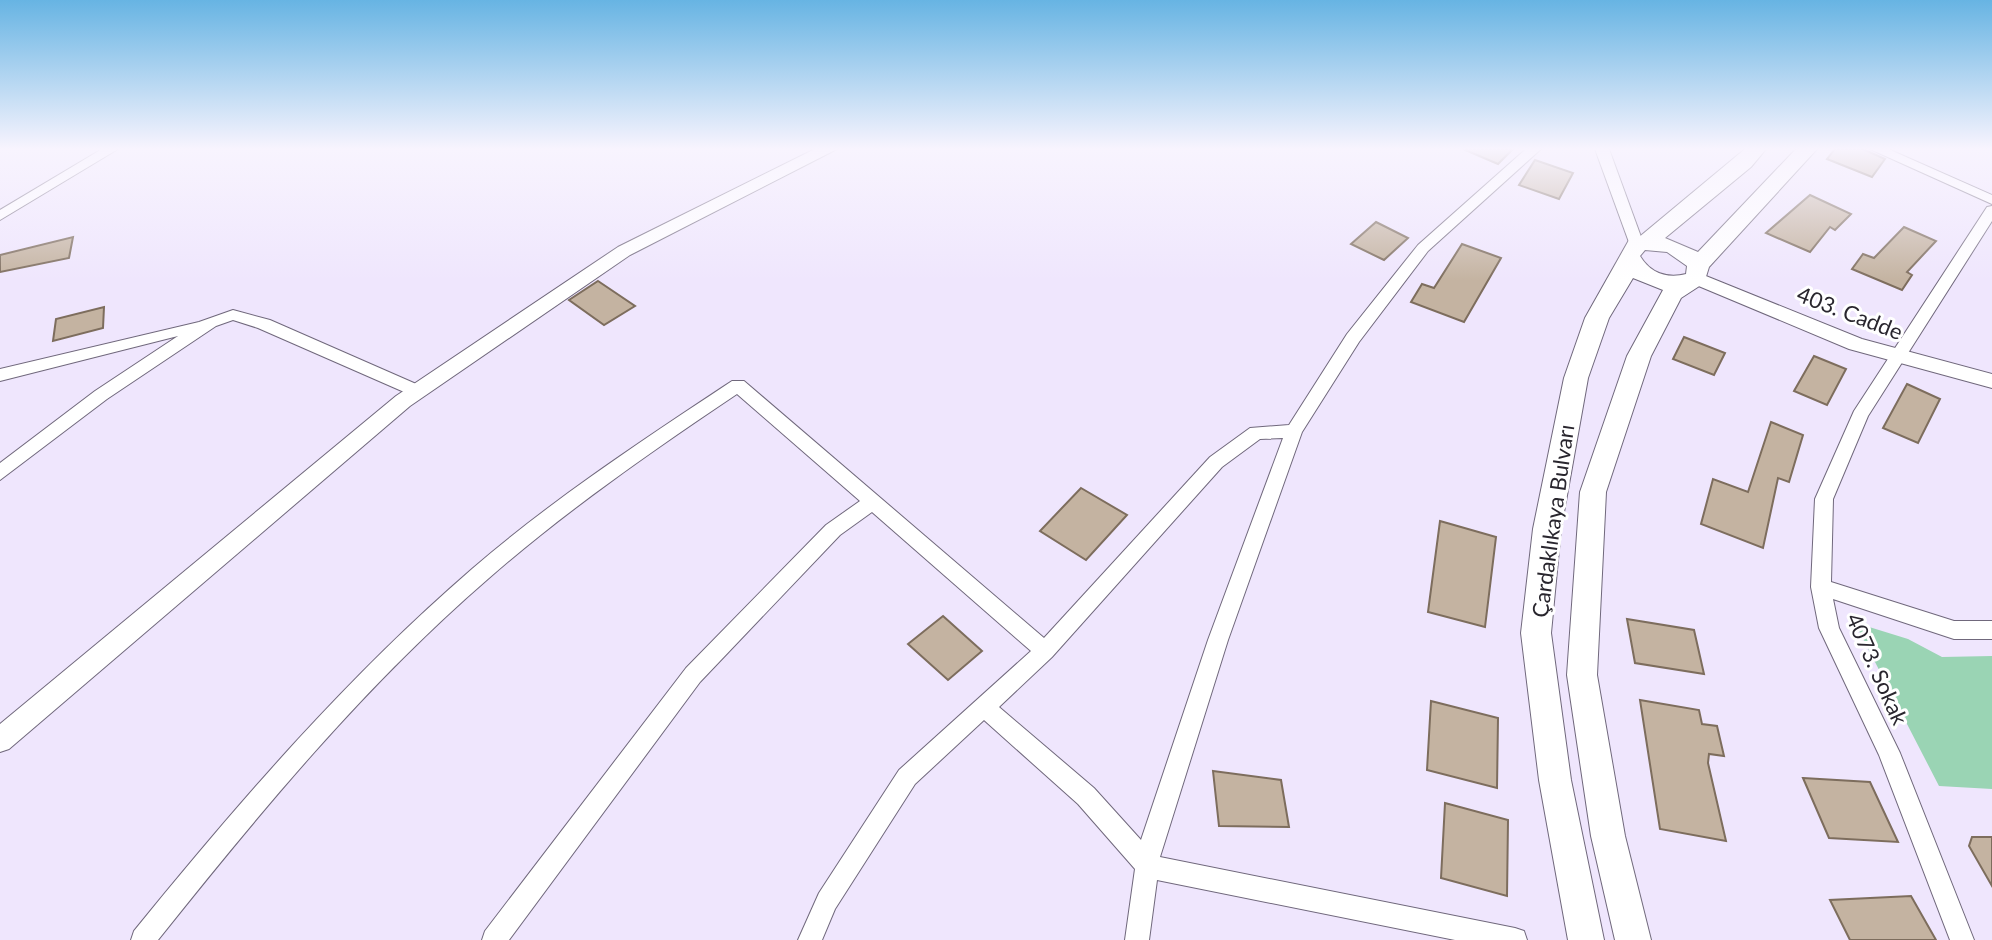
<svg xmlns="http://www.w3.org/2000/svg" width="1992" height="940" viewBox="0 0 1992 940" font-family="Lato,sans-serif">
<rect width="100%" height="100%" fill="#efe6fd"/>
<!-- green -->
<polygon fill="#9ad4b4" points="1866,626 1908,639 1942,657 1992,656 1992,789 1939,786 1859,631"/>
<!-- building -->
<g fill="#c4b3a1" stroke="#7d6d5d" stroke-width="2">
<polygon points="1463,149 1513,149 1498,164"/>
<polygon points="1835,149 1863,149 1885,159 1872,177 1827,159"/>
<polygon points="1535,160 1573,173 1559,199 1519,185"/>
<polygon points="1810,195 1851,214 1835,230 1830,227 1810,252 1766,233"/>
<polygon points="1376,222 1408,238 1384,260 1351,244"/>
<polygon points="1904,227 1936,241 1907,272 1912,275 1902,290 1852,269 1863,254 1874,258"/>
<polygon points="73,237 69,258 0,272 0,255"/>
<polygon points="1462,244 1501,258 1464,322 1411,302 1422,284 1434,288"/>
<polygon points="598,281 635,306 604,325 569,300"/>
<polygon points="104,307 103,328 53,341 56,319"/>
<polygon points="1684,337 1725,353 1714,375 1673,359"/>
<polygon points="1814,356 1846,369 1827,405 1794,391"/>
<polygon points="1907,384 1940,399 1918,443 1883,428"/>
<polygon points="1771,422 1803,435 1789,482 1778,478 1763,548 1701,524 1713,479 1748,492"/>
<polygon points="1081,488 1127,515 1086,560 1040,531"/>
<polygon points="1440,521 1496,537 1485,627 1428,612"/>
<polygon points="943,616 982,651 948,680 908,644"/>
<polygon points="1627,619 1694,630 1704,674 1635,663"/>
<polygon points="1640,700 1699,710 1702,724 1717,726 1724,756 1709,754 1708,763 1726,841 1660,829"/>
<polygon points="1431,701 1498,718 1497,788 1427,770"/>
<polygon points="1213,771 1281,780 1289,827 1219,826"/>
<polygon points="1803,778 1870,782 1898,842 1829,838"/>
<polygon points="1445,803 1508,820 1507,896 1441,878"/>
<polygon points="1972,837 1992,837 1992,886 1969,846"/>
<polygon points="1911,896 1936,940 1850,940 1830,900"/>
</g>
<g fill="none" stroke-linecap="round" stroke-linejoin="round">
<!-- minor casing -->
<g stroke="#70687c" stroke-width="2">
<g id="minor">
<polygon points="102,149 118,149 0,220 0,210"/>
<path d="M1526,149h15l-113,102 -69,91 -57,90 -74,208 -68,217 355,71 9,3 3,9h-72l-298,-60 -8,60h-24l10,-71 -57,-65 -94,-84 -69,64 -80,125 -13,31h-24l21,-47 80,-123 132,-119 -159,-139 -32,23 -140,147 -191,258h-27l3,-9 201,-263 140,-143 34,-24 -123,-107c-85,57 -170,116 -248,184 -124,107 -229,234 -331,362h-27l3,-9c104,-128 213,-254 338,-362 81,-70 171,-129 260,-188h12l300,257 166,-181 40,-29 39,-3 58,-91 71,-89zM1283,438l-75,202 -67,200 -47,-52 -95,-81 53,-50 170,-190 38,-28z"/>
<polygon points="1595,149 1609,149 1644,245 1642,248 1632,248 1630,245"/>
<polygon points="1870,149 1888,149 1992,195 1992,204"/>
<polygon points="1992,206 1992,221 1868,416 1833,499 1831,582 1954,621 1992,621 1992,639 1954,639 1833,599 1839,628 1900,753 1974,940 1950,940 1879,755 1819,628 1811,587 1815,499 1854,411 1987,207"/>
<polygon points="233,310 270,320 423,387 425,391 423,395 411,395 258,328 233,320 216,326 107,399 0,480 0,463 95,391 178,336 0,381 0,369 199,322"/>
</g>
</g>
<!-- tertiary casing -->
<g stroke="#70687c" stroke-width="2">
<g id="tertiary">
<polygon points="815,149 837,149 630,255 410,406 9,749 0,752 0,724 396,396 618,247"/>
<polygon points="1696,272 1862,339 1992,374 1992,388 1849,349 1689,282 1687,278 1689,274"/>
</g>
</g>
<!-- secondary casing -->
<g stroke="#70687c" stroke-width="2">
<path id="secondary" d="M1745,149h21l-15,18 -86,71 33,14 98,-103h21l-108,118 -5,16 -23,15 -30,58 -45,136 -9,183 28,161 26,104h-36l-24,-104 -24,-161 13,-183 47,-136 36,-66 -30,-12 -24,40 -21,60 -27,151 -10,104 20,147 33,160h-36l-29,-160 -18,-147 12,-104 31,-151 21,-60 44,-78 9,-2zM1645,250l22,2 20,14 -1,8c-19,5 -36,-1 -46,-18z"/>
</g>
<!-- minor -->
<use href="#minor" fill="#fff" fill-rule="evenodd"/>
<!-- tertiary -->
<use href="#tertiary" fill="#fff" fill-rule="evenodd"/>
<!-- secondary -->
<use href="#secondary" fill="#fff" fill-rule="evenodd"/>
</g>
<!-- sky -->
<linearGradient id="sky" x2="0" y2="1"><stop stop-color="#67b4e3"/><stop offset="0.53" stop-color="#f8f4fe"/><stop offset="1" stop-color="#f8f4fe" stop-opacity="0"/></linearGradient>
<rect width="1992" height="281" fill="url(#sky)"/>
<g text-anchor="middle" stroke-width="6" stroke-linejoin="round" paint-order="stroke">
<!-- street labels -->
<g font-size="22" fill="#29262e" stroke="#fff">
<text transform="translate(1850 313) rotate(21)" y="8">403. Cadde</text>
<text transform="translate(1553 521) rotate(-82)" y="8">Çardaklıkaya Bulvarı</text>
<text transform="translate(1877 669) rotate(66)" y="8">4073. Sokak</text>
</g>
</g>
</svg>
